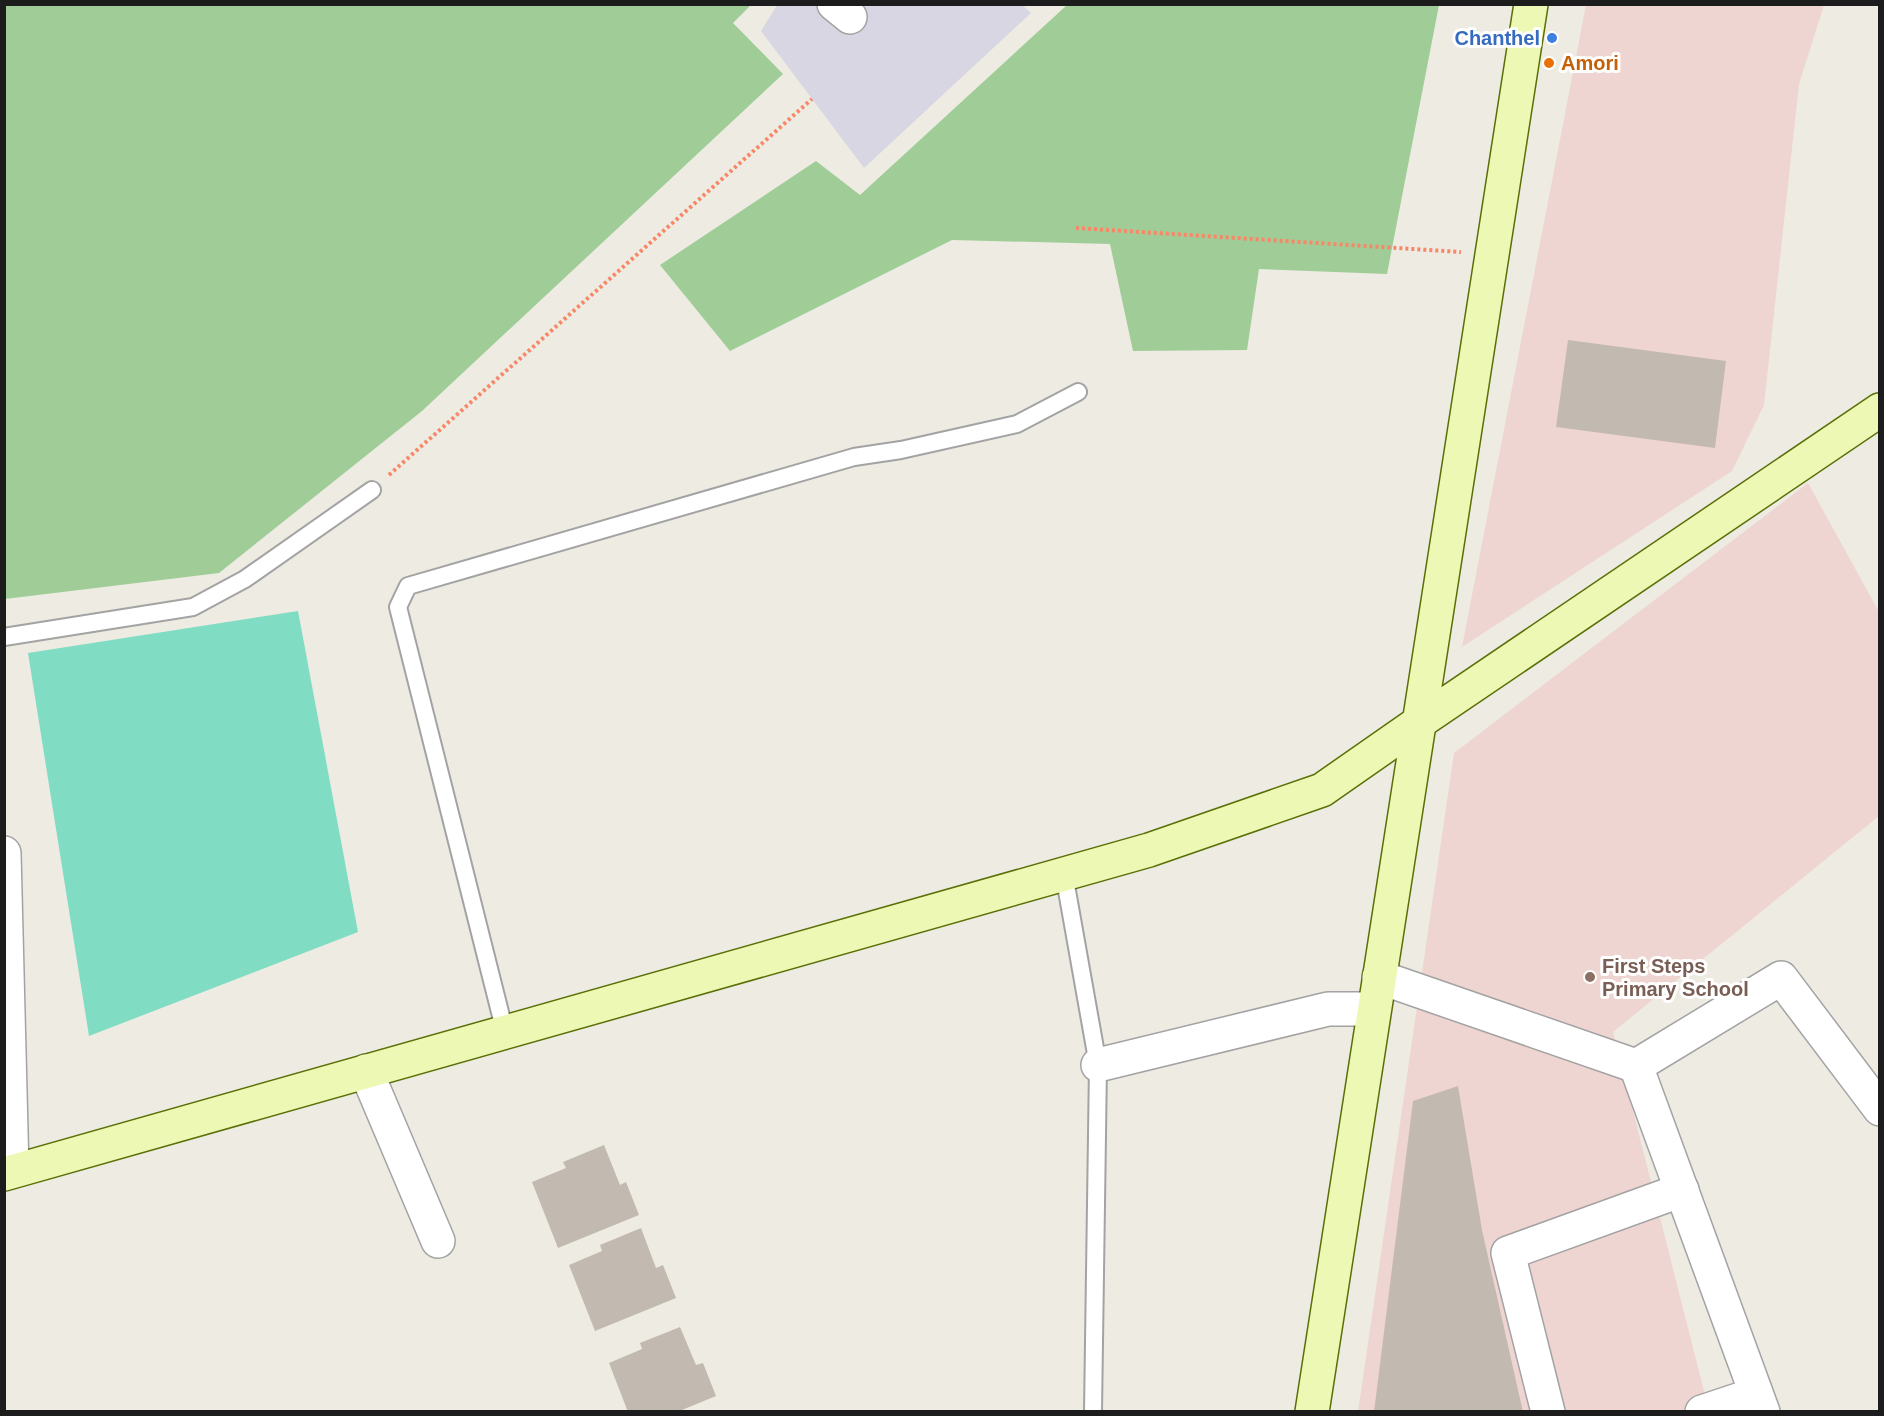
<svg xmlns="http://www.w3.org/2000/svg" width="1884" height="1416" viewBox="0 0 1884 1416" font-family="Helvetica,sans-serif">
<rect width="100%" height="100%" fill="#edebe2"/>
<!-- commercial -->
<g fill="#efd5d1">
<polygon points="1586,5 1824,5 1799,84 1764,405 1732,471 1462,647"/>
<polygon points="1808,483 1879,612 1879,816 1613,1032 1709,1411 1358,1412 1454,753"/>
</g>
<!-- forest -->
<g fill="#a0cd97">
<polygon points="4,5 751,5 733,23 783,74 422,411 219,573 5,599"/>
<polygon points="1067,5 1439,5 1387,274 1259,269 1247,350 1133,351 1110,244 952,240 730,351 660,265 816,161 860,195"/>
</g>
<!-- pitch -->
<polygon fill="#80ddc3" points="298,611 358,932 89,1036 28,653"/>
<!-- plaza -->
<polygon fill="#d8d6e3" points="1021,4 1031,13 864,168 761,31 777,5"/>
<!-- building -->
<g fill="#c2bab1">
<polygon points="1568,340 1726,361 1715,448 1556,427"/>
<polygon points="1458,1086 1482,1230 1523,1412 1374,1412 1413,1101"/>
<polygon points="604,1145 620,1185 626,1182 639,1215 558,1248 532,1182 566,1168 563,1162"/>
<polygon points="641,1228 656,1268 663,1265 676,1298 595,1331 569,1265 602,1251 600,1245"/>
<polygon points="680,1327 696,1365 703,1363 716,1396 677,1412 628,1412 609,1363 642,1349 640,1343"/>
</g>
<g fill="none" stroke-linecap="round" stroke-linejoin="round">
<!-- lane casing -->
<g stroke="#a3a3a3" stroke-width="20">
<g id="lane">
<polyline points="4,637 193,607 245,579 372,490"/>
<polyline points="1064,874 1098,1065 1093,1412"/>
<polyline points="505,1032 398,607 408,586 854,457 901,450 1017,424 1078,392"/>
</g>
</g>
<!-- street casing -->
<g stroke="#a3a3a3" stroke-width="36">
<g id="street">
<polyline points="834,4 850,17"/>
<polyline points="4,853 12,1171"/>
<polyline points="1379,977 1636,1066 1781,978 1880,1109"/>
<polyline points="1098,1065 1328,1009 1374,1009"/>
<polyline points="1636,1066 1763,1412"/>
<polyline points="366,1071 438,1241"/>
<polyline points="1548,1412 1508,1253 1682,1190"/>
<polyline points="1702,1412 1756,1394"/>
</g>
</g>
<!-- secondary casing -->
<g stroke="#597006" stroke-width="36">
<g id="secondary">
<polyline points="4,1174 1149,850 1322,790 1418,723 1880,410"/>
<polyline points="1312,1412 1531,4"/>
</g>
</g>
<!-- path -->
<g stroke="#f88768" stroke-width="4" stroke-dasharray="3 3" stroke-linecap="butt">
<polyline points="1076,228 1461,252"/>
<polyline points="389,475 812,99"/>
</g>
<!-- lane -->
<use href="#lane" stroke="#fff" stroke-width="16"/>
<!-- street -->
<use href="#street" stroke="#fff" stroke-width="33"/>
<!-- secondary -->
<use href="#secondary" stroke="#eef8b5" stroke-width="33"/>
</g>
<!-- markers -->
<circle fill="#3f7fe0" stroke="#fff" stroke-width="2" cx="1552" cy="38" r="6"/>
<circle fill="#e8710a" stroke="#fff" stroke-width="2" cx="1549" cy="63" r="6"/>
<circle fill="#8d6e63" stroke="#fff" stroke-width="2" cx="1590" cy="977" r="6"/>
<g text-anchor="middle" stroke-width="6" stroke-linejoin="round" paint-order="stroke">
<!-- shop labels -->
<g font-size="20" font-weight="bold" fill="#366cbe" stroke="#fff" text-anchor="end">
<text x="1540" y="45">Chanthel</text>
</g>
<!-- food labels -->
<g font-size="20" font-weight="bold" fill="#c56008" stroke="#fff" text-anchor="start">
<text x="1561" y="70">Amori</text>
</g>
<!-- education labels -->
<g font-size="20" font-weight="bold" fill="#785e54" stroke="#fff" text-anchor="start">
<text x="1602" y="973">First Steps<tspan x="1602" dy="23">Primary School</tspan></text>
</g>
</g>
<!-- border -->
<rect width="1884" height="1416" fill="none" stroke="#1c1c1c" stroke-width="12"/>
</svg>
